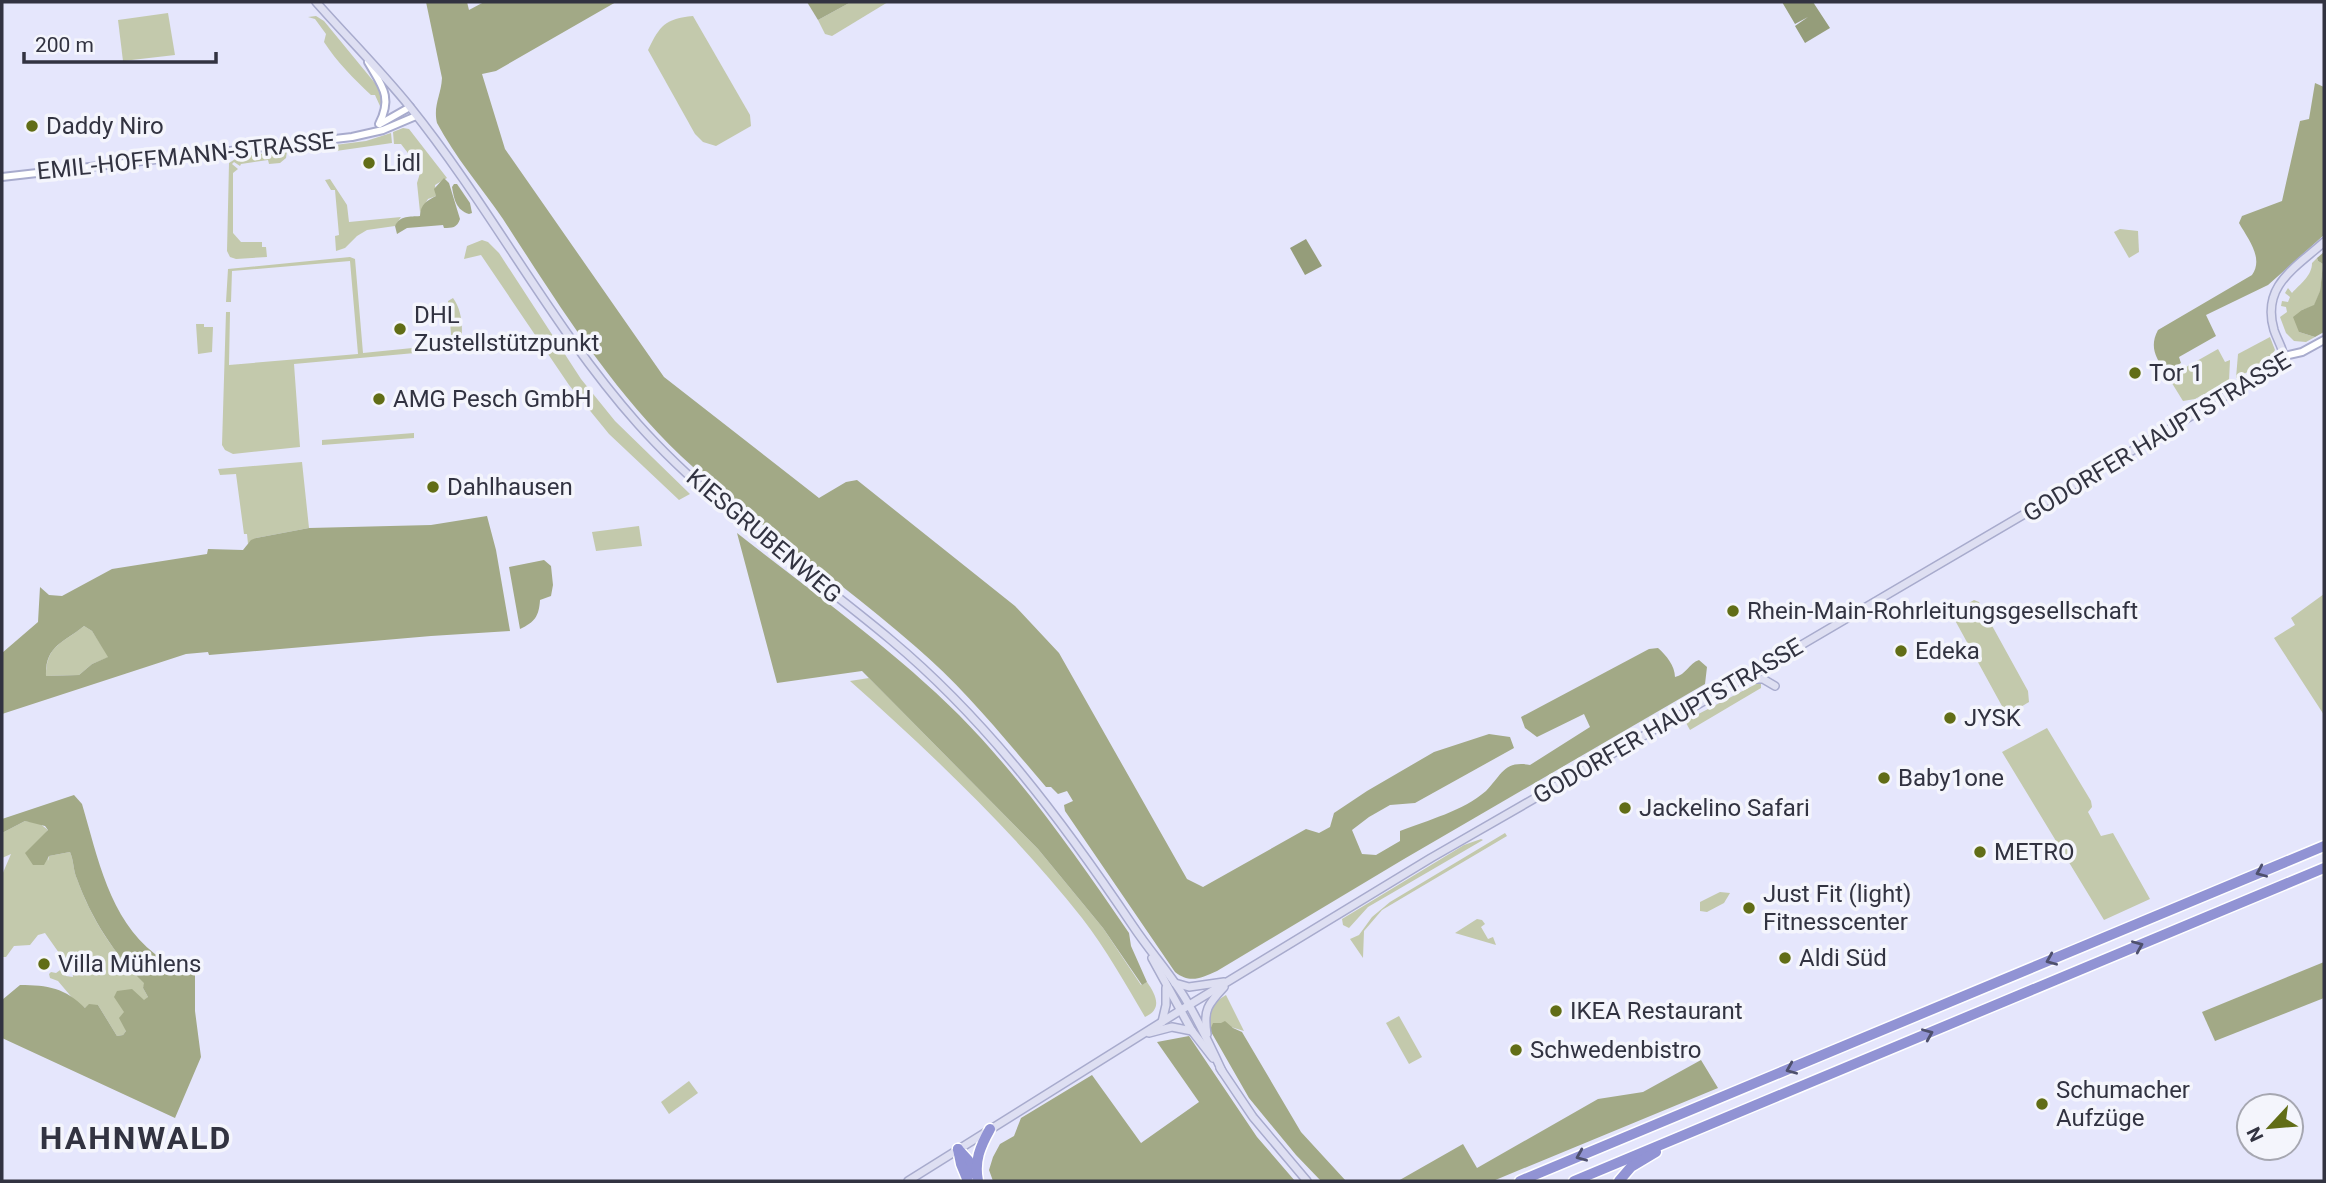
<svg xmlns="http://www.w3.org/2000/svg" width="2326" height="1183" viewBox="0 0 2326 1183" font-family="Roboto,sans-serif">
<rect width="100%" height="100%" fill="#e5e6fc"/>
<!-- green -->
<g fill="#c3c9ac">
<polygon points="851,2 888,2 832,36 825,34 818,20"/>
<polygon points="168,13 175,55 123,61 118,20"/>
<path d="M316,16l8,5 55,67 4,9 -3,9 -5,-11h-4c-16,-15 -35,-34 -47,-53l2,-8 -11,-15 -7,-2z"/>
<path d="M693,16l57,99 1,11 -35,20 -13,-4 -8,-8 -47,-84c12,-25 17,-31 45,-34z"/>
<polygon points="403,128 409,129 447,178 435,185 436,196 428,199 420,212 417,183 421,170 401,144 394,144 393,132"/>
<polygon points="391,133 392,143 336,151 328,150 327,146 366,141"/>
<polygon points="287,151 286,158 280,163 269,164 268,160 241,164 240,166 234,162 232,164 238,169 233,173 233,233 241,242 262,242 262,247 266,247 267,257 236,259 230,257 227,251 229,163 240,156"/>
<polygon points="330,179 347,205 349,222 401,217 395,226 367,230 357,236 345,248 336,251 335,236 339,235 335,190 331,190 325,180"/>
<polygon points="2120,229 2138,231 2139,252 2129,258 2114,232"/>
<polygon points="482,240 488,242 499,253 581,379 615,421 690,494 679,500 609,434 569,385 481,255 464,259 467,246"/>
<path d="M350,257l5,2 8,94 89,-9 -4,-43 5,-3c10,13 11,36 6,51l-165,15 6,83 -67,7 -8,-4 -3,-5 4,-133h4l-1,53 129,-11 -8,-93 -118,10 -1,31h-5l2,-33z"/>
<path d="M2317,258l1,3 5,3 -3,28 -6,14 -12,4 -3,22 16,5 -9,5 -12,-1 -8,-8 -6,-16 7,-5 -1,-5 -5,-1 1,-5 6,1 2,-5 -5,-4 3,-5 4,5c8,-9 20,-17 20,-30z"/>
<polygon points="196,324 204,324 204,327 213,327 212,352 198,354"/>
<polygon points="2270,337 2275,350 2267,362 2236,378 2238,354"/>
<polygon points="2218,349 2225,362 2230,360 2229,381 2195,399 2183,401 2170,380 2172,375"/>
<polygon points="414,433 414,438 322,445 322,440"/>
<polygon points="302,462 309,528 256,538 248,544 247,534 244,534 236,474 220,475 218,469"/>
<polygon points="639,526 642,546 596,551 592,532"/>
<polygon points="2324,594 2324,715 2274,638 2295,625 2291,618"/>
<polygon points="1974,600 1979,602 2028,691 2029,702 2019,708 2019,711 2008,717 1951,613"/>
<path d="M84,626l8,5 17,26 -17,7 -13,11 -33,1c0,-31 16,-32 38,-50z"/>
<path d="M869,678l169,171 65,79 38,57 6,-3c9,13 16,27 -2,35 -20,-34 -39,-68 -63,-99 -69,-87 -150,-164 -232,-237z"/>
<polygon points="1756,684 1761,684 1761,688 1690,730 1685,721"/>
<polygon points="2047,728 2091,801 2092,807 2088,812 2101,836 2113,833 2150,899 2104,920 2002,752"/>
<path d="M25,821l14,2 9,7 -3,4 3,27 1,-5 21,-4c4,9 3,18 7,27 14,39 37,76 68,104l-2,5 5,9 -1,3h-7l-5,-7 -11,19 2,19 -3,4 -6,1 -19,-31 -13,3 -11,-8 -16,-19 -8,-3 -1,-4 2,-2 5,1 7,-5 3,8 7,1 -1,-10 2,-2 -2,-4 -8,-1 -19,-27 -7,2 -8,10 -16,1 -8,11h-4v-82l9,-21 -9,4v-25z"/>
<polygon points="1505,833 1507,836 1382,910 1364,931 1363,958 1350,939 1359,935 1372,917 1390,902"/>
<polygon points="1481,839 1483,840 1368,907 1349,928 1343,925 1342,919 1464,845"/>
<polygon points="1720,892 1730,893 1724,903 1707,912 1700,911 1700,902"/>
<polygon points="1477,919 1482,920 1485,924 1481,927 1488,939 1493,937 1496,945 1455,933"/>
<path d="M1226,995l18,36 -23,-7 -11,6c-4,-17 2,-27 16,-35z"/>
<polygon points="1399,1016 1422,1057 1409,1064 1386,1023"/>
<polygon points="689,1081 698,1093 669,1114 661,1102"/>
</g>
<!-- forest -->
<g fill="#a2a986" fill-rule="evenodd">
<path d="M426,2h41l2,8 15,-8h132l-120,69 -14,3 23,75 159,228 155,121 27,-16 11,-2 158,126 44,47 128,226 16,8 103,-58 13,4 11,-6 4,-14 33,-22 67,-39 55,-18 21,3 4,11 -99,55 -25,2 -21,12 -17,13 10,24 14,1 24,-14v-10c28,-11 63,-20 86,-40 15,-15 18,-31 44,-26l60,-38 -6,-13 -47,23 -12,-9 -4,-11 128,-68 9,-1c8,7 17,18 17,29 11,-2 14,-14 24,-17l8,7 -2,17 -301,175 -187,112c-16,7 -27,13 -42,1l-110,-161 -1,-6 9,-4 -6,-10 -9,3 -7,-7h-5c-41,-48 -82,-99 -130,-140 -76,-67 -161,-122 -235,-191 -72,-69 -124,-154 -178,-237 -22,-32 -48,-62 -66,-96 -4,-18 4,-27 5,-45z"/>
<polygon points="807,2 851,2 818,20"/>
<path d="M2315,83l9,4v148l-56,50 -62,30 10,21 -37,21 2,6 -16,9c-9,-15 -16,-25 -7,-42l94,-55c12,-17 -4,-36 -13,-52l3,-7 40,-15 18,-80 9,-2z"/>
<path d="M444,178l5,5 11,36c-3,9 -8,9 -16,9l-1,-3 -36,3 -10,6 -2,-8c5,-11 15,-9 25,-10 0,-12 8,-16 16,-20l-2,-7z"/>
<path d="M454,184h3l13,19 2,10 -3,1c-13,-4 -15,-15 -17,-27z"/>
<polygon points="2324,252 2324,332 2315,337 2299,332 2293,317 2302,310 2314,305 2320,291 2323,264 2318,261 2317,258"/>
<path d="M487,516l9,34 14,81 -79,5 -222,19 -1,-3 -22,2 -184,60v-61l36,-31 2,-35 9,8 13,1 50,-27 95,-15 1,-5 35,1 8,-10 5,-2 53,-10 122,-3zM84,626l8,5 16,26 -16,7 -13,11 -33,1c-1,-30 17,-33 38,-50z"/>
<path d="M737,533c75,59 155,115 222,182 65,66 118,142 170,218l2,13 16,36 -5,3 -39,-57 -65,-79 -176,-178 -85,12z"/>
<path d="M544,560l7,6 2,19 -2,11 -11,4c-1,16 -5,22 -20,29l-11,-62z"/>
<path d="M74,795l8,9c16,54 27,114 73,150 11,8 27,13 40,19v38l6,46 -26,61 -173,-80v-38l18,-15c28,0 45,3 65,23l4,-4 9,1 19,31 6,-1 3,-4 -7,-13 5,-6 -10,-15 3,-6 15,-2 12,11 4,-3 -5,-9 1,-5c-30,-29 -53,-65 -67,-104 -4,-9 -3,-18 -7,-27l-21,4 -5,9h-11l-8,-12 23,-23 -3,-4 -20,-5 -23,12v-14z"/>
<polygon points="2324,962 2324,998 2215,1041 2202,1012"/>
<polygon points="1225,1021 1233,1028 1242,1032 1301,1132 1346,1181 1321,1181 1296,1155 1249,1098 1210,1030 1213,1023 1221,1023"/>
<polygon points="1189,1036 1257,1137 1295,1181 993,1181 989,1170 993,1157 1000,1144 1014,1136 1021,1118 1092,1075 1141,1143 1199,1102 1157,1042"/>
<polygon points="1701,1060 1718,1088 1493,1181 1398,1181 1463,1144 1477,1168 1598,1099 1643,1092"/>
</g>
<!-- water -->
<g fill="#959d7a">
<polygon points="1782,2 1813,2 1830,28 1805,43 1795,26 1808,17 1795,24"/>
<polygon points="1306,239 1322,266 1305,275 1290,248"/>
</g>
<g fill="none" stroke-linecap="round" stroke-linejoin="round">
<!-- tertiary casing -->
<g stroke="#a8abcd" stroke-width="10">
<g id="tertiary">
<path d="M368,62c14,24 25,35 11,62"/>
<polyline points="380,124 410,107"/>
<polyline points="2,177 352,137 383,130 416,116"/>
<polyline points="2284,356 2302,352 2324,340"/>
</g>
</g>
<!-- secondary casing -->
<g stroke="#a8abcd" stroke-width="10">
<g id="secondary">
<path d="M316,2c31,35 65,69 94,105 82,102 141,219 228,317 74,83 168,145 253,216 97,81 172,182 242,286 16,24 35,45 50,69 15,24 27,50 39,76"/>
<polyline points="1745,679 1763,679 1775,686"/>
<polyline points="1152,958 1192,1031 1213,1058"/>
<polyline points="1175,983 1189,987 1224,982"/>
<polyline points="1162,1022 1166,1005 1166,988"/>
<polyline points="1149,1033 1172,1027 1192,1031"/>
<path d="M1207,1034c-4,-24 1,-30 17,-47"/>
<polyline points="1220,1068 1253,1117 1307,1181"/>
<path d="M908,1181l273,-171 250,-152 367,-211 480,-282 6,-9c-2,-9 -7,-17 -10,-26 -13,-44 21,-62 50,-88"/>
</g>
</g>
<!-- motorway casing -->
<g stroke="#fff" stroke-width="13">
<g id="motorway">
<polyline points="958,1149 968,1160 975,1174"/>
<polyline points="958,1149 961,1164 968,1181"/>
<path d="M978,1181c-4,-20 2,-34 12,-52"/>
<polyline points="1520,1181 2324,846"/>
<polyline points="1574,1181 2324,868"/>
<polyline points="1619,1181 1631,1167 1656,1152"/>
</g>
</g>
<!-- tertiary -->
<use href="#tertiary" stroke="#fff" stroke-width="6"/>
<!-- secondary -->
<use href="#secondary" stroke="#dedff2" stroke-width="7"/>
<!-- motorway -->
<use href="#motorway" stroke="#9193d4" stroke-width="10"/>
</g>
<!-- one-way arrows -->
<defs><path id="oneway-chevron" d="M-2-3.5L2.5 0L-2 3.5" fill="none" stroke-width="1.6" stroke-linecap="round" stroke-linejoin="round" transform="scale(1.75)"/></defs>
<g stroke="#4e506d">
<use href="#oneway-chevron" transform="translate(2261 872) rotate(157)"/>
<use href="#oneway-chevron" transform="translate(2138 946) rotate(-23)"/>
<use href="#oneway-chevron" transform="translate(2051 960) rotate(157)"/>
<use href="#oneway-chevron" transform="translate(1928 1034) rotate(-23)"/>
<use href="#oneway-chevron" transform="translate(1791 1069) rotate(157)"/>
<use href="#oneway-chevron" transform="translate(1581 1156) rotate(157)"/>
</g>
<!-- markers -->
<g fill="#616d16" stroke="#f4f5fc" stroke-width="2.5">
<circle cx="32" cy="126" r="7"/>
<circle cx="369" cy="163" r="7"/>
<circle cx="400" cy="329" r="7"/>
<circle cx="2135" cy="373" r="7"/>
<circle cx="379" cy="399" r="7"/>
<circle cx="433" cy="487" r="7"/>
<circle cx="1733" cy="611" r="7"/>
<circle cx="1901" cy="651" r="7"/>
<circle cx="1950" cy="718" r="7"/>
<circle cx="1884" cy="778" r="7"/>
<circle cx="1625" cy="808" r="7"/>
<circle cx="1980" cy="852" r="7"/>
<circle cx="1749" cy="908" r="7"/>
<circle cx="1785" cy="958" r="7"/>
<circle cx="44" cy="964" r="7"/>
<circle cx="1556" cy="1011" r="7"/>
<circle cx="1516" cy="1050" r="7"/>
<circle cx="2042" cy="1104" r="7"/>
</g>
<g text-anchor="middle" stroke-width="7" stroke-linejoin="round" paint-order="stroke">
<!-- poi labels -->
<g font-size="24" fill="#323341" stroke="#f4f5fc" text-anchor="start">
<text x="46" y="134">Daddy Niro</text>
<text x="383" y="171">Lidl</text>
<text x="414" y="323">DHL<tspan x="414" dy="28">Zustellstützpunkt</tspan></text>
<text x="2149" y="381">Tor 1</text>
<text x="393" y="407">AMG Pesch GmbH</text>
<text x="447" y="495">Dahlhausen</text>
<text x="1747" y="619">Rhein-Main-Rohrleitungsgesellschaft</text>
<text x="1915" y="659">Edeka</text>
<text x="1964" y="726">JYSK</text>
<text x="1898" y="786">Baby1one</text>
<text x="1639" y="816">Jackelino Safari</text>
<text x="1994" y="860">METRO</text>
<text x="1763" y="902">Just Fit (light)<tspan x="1763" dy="28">Fitnesscenter</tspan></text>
<text x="1799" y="966">Aldi Süd</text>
<text x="58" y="972">Villa Mühlens</text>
<text x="1570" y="1019">IKEA Restaurant</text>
<text x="1530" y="1058">Schwedenbistro</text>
<text x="2056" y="1098">Schumacher<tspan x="2056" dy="28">Aufzüge</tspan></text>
</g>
<!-- street labels -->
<g font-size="24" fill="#323341" stroke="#f4f5fc">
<text transform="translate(186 156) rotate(-6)" y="8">EMIL-HOFFMANN-STRASSE</text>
<text transform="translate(2157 437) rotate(-31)" y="8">GODORFER HAUPTSTRASSE</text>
<text transform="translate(764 536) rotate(40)" y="8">KIESGRUBENWEG</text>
<text transform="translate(1668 721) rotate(-30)" y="8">GODORFER HAUPTSTRASSE</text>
</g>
<!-- district labels -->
<g font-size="32" font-weight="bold" letter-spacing="2" fill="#323341" stroke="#f4f5fc">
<text x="136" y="1149">HAHNWALD</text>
</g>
</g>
<!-- border -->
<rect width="2326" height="1183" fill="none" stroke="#323341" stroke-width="7"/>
<!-- north arrow -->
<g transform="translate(2270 1127) rotate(244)"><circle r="33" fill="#f4f5fc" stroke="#a6a7b1" stroke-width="2"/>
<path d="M0-5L12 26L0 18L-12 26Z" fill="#616d16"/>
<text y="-10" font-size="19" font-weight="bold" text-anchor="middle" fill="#323341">N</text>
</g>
<!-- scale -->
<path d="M24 52v10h192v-10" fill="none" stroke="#323341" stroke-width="3.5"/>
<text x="35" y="52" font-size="21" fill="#323341" stroke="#f4f5fc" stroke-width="5" paint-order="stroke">200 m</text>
</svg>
